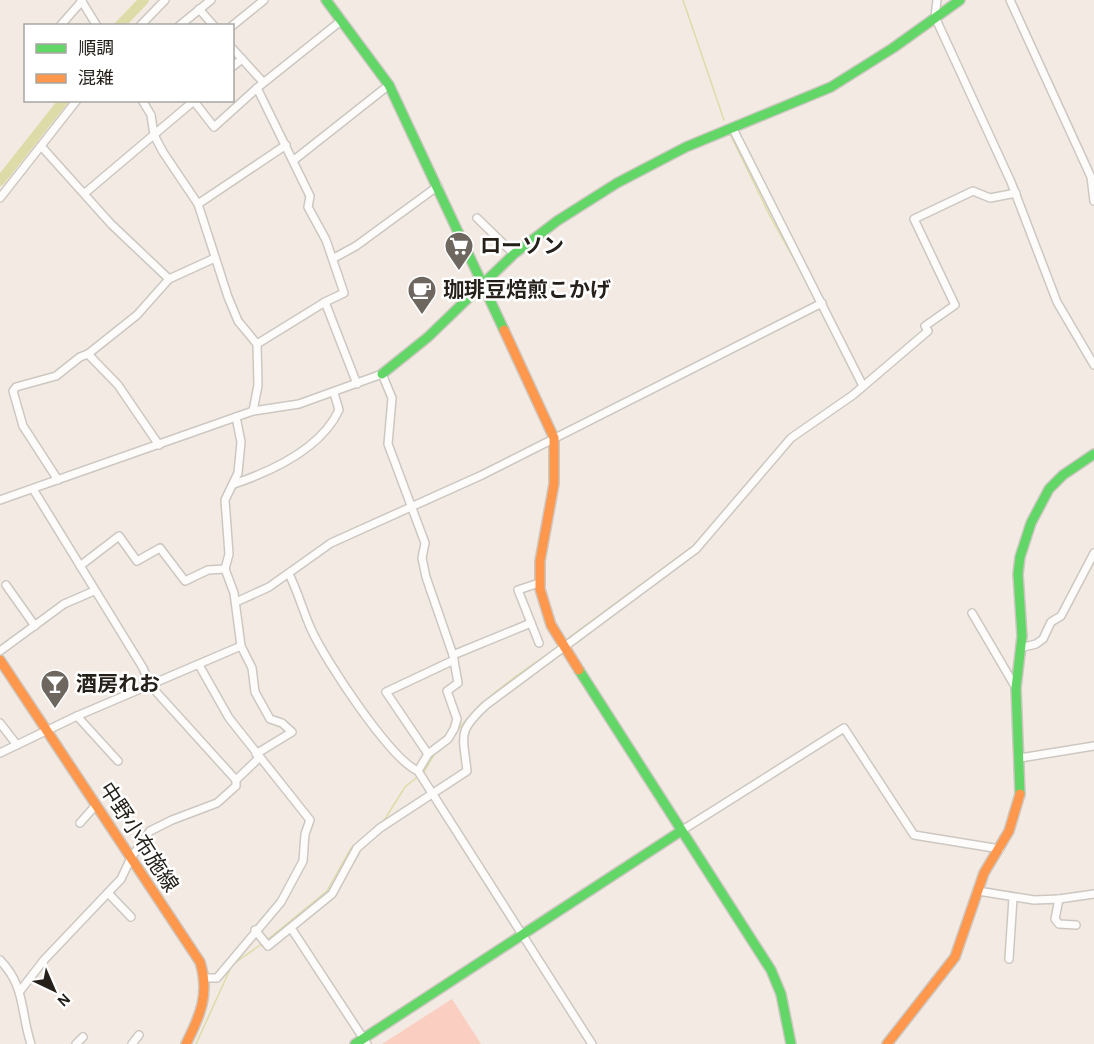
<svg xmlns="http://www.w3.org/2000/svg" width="1094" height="1044" viewBox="0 0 1094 1044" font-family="'Alegreya Sans','Noto Sans JP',sans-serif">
<rect width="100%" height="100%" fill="#f3ebe3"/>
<!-- green -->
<polygon fill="#facec1" points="452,999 481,1044 382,1044"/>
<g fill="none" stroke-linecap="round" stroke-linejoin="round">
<!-- stream -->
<g stroke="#dddca8" stroke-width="1.5">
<polyline points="683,0 724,120"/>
<polyline points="730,134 771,218 807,282"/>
<polyline points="567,639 693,546 743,489"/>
<path d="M453,737c25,-38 66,-62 103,-89"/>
<polyline points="424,772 435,753 450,741"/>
<polyline points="383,822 405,787 416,778"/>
<polyline points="267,940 327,891 351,848 361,840"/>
<polyline points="196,1044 232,965 263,943"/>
</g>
<!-- river -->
<g stroke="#dddca8" stroke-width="10">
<polyline points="119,26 144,0"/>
<polyline points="0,181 64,100"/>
</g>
<!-- street casing -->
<g stroke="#cdc7c1" stroke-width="10">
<g id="street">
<polyline points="81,0 97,26"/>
<polyline points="937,0 935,17 1011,182 1057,302 1094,365"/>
<polyline points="1010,0 1091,177 1094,201"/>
<polyline points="199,9 214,26"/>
<polyline points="342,20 257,88 310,196 308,207 326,240 344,293 325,302 357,384"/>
<polyline points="60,26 82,1"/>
<polyline points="140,26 165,0"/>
<polyline points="179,26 211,0"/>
<polyline points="232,26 264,0"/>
<polyline points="232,48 263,82"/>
<polyline points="232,67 242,59"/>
<polyline points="142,100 151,115 154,135 163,152 198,204 228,297 238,321 257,344 258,385 253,411"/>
<polyline points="193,100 214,127 257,88"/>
<polyline points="732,127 863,386"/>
<polyline points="41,146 111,224 169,279"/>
<polyline points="294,160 389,85"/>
<polyline points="85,193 195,100"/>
<polyline points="0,198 77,100"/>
<polyline points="198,204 286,145"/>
<polyline points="477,218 514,254"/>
<polyline points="334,258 356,246 438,186"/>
<polyline points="257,344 325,302"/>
<polyline points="236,417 241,442 238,473 225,500 229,554 225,569 234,593 241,646 252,668 255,692 270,719 282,723 292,732 256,754"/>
<polyline points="159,445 118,385 88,354 137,315 169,279 215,258"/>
<polyline points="58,480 23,426 13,391 16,387 56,376 80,357 88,354"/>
<path d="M234,484c38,-13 87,-35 105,-74l-5,-17"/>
<polyline points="33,489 143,668 150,685 236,780"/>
<polyline points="0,500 253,411 299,404 382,374 392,398 388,444 425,543 422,558 426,577 453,655 458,683 447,691 457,719 454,729 448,739 428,754 418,771 592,1044"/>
<polyline points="80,566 119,536 137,561 160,548 185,581 208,570 225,569"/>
<path d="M289,574c9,18 14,37 22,55 14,31 79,130 107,142"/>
<polyline points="6,585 35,626"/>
<polyline points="236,602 269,587 331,543 482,475 822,303"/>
<polyline points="972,613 1016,688"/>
<polyline points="539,643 518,590 539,583"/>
<polyline points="1020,648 1036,644 1043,639 1051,622 1061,616 1094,553"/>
<polyline points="0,651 64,604 94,591"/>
<polyline points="453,655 531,623"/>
<polyline points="199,665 229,718 310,820 305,834 303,861 281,902 217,978 206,978"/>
<polyline points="77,716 118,761"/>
<polyline points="0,723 17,745"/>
<polyline points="0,753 77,716 241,646"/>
<polyline points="428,754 386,692 454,660"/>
<polyline points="1020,758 1094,746"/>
<polyline points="80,823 96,805"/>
<polyline points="681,831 844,728 914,835 1000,849"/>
<polyline points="978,891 1034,900 1059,899 1055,919 1059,924 1076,925"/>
<polyline points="108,893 131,917"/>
<polyline points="1059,899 1094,894"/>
<polyline points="291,928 367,1044"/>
<path d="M255,930l13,16 64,-52 25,-46 23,-20 87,-57c-4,-37 -10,-39 19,-66l210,-156 95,-111 62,-43 75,-64 -3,-5 30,-21 -41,-86 59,-28 17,7 26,-5"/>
<polyline points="1009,959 1013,898"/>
<path d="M0,960c26,27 20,51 31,84"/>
<polyline points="20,991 44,960 121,879 131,858 150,831 172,820 217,803 236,786 236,780 259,758"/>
<polyline points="76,1044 83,1037"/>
<polyline points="132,1044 139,1035"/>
</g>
</g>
<!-- fast casing -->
<g stroke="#cdc7c1" stroke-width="12">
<g id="fast">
<polyline points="326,0 389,85 504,330"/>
<polyline points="382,374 428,337 514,254 557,221 617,183 686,147 831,87 893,48 960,0"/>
<polyline points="579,670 771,970 781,994 791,1044"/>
<polyline points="1020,794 1016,688 1022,636 1018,574 1020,557 1031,523 1049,489 1063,475 1094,454"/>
<polyline points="355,1044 681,831"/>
</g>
</g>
<!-- slow casing -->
<g stroke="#cdc7c1" stroke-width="12">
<g id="slow">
<polyline points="504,330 554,438 554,484 540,561 540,589 551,625 579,670"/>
<path d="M0,660l200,302c10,32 0,54 -14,82"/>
<polyline points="887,1044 955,957 984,873 1009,831 1020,794"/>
</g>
</g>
<!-- street -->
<use href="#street" stroke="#fdfcfb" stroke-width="7"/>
<!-- fast -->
<use href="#fast" stroke="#63d668" stroke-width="9"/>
<!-- slow -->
<use href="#slow" stroke="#ff974d" stroke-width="9"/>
</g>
<!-- icons -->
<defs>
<g id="supermarket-pin" transform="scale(1.5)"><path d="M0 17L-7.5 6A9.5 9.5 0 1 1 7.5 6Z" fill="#6d6760" stroke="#fff"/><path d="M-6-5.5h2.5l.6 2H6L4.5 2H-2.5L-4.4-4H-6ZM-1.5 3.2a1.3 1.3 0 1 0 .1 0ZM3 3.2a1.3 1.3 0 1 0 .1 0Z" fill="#fff"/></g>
<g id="cafe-pin" transform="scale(1.5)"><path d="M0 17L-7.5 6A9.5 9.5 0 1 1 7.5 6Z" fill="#6d6760" stroke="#fff"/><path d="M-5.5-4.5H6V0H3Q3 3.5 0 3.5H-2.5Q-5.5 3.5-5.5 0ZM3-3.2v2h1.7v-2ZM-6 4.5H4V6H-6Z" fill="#fff"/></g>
<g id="bar-pin" transform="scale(1.5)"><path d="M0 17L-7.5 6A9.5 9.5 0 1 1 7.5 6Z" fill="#6d6760" stroke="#fff"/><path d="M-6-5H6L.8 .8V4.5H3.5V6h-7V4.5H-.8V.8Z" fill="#fff"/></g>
</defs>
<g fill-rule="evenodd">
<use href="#supermarket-pin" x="459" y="246"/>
<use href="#cafe-pin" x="422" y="290"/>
<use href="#bar-pin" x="55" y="684"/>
</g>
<g text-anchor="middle" stroke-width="5" stroke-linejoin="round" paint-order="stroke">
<!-- poi labels -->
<g font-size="21" font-weight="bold" fill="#25201a" stroke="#fff" text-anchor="start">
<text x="480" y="253">ローソン</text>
<text x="443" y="297">珈琲豆焙煎こかげ</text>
<text x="76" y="691">酒房れお</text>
</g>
<!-- street labels -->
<g font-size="21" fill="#25201a" stroke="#fff">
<text transform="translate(139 837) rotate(57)" y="7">中野小布施線</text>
</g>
</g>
<!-- legend -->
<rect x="24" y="24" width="210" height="78" fill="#ffffff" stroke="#a8a6a3" stroke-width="1.5"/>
<rect x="36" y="44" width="30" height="9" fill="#63d668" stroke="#a8a6a3" stroke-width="1.5"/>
<text x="78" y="54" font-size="18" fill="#25201a">順調</text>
<rect x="36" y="74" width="30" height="9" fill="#ff974d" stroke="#a8a6a3" stroke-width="1.5"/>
<text x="78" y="84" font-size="18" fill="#25201a">混雑</text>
<!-- north arrow -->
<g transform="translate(54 990) rotate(136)" stroke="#ffffff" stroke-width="4.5" paint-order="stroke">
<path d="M0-4.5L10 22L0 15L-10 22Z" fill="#25201a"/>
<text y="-9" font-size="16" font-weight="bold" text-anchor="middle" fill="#25201a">N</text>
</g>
</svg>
